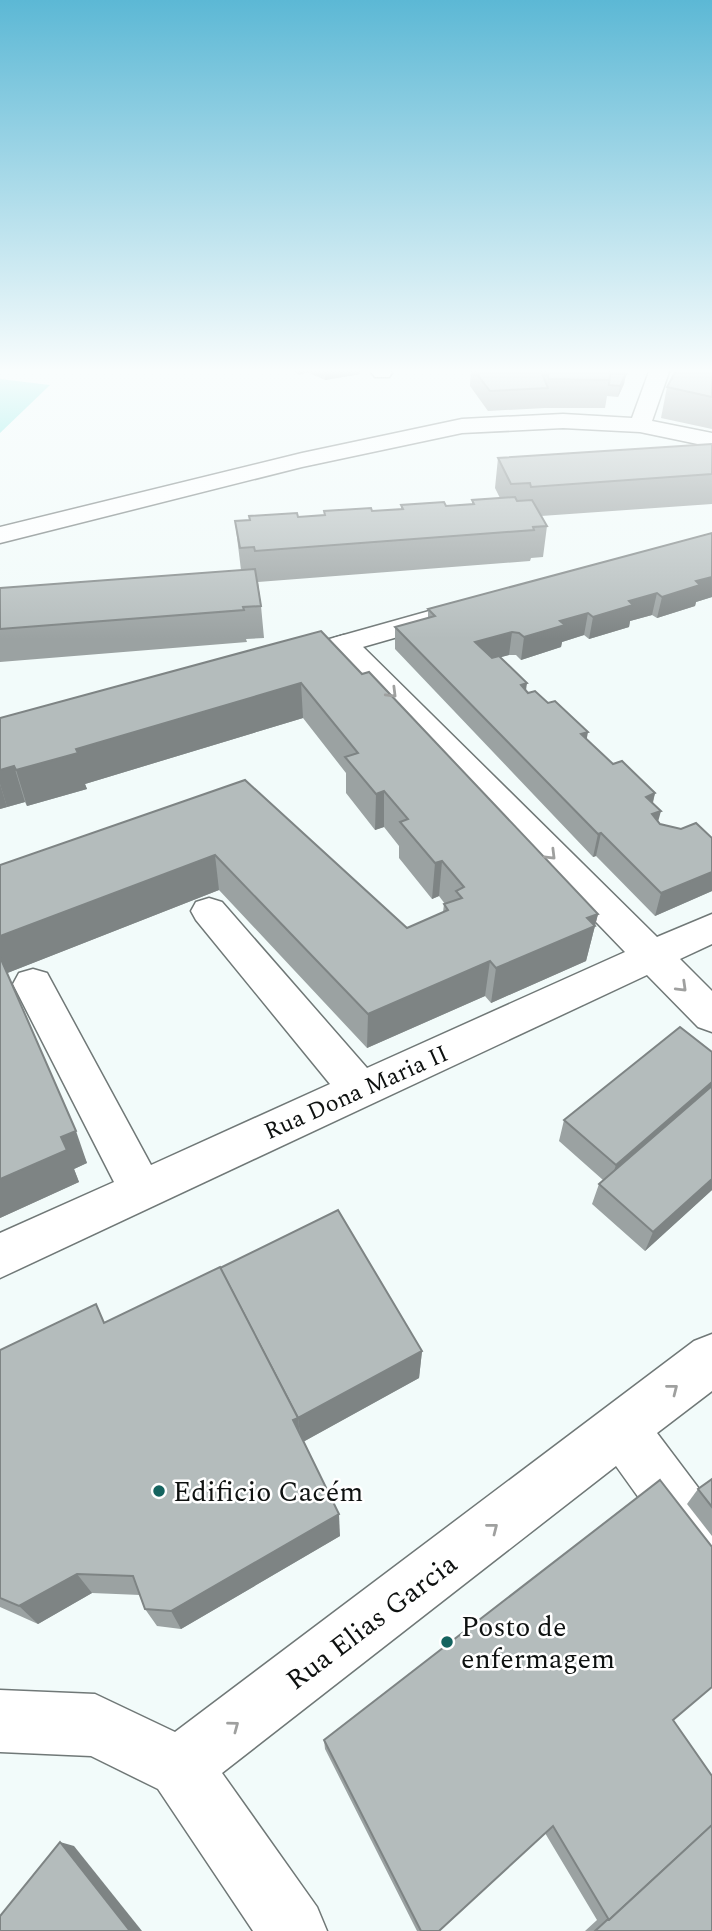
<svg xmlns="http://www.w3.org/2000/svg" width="712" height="1931" viewBox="0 0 712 1931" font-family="Spectral,serif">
<rect width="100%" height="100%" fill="#f2fbfa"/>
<!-- green -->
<polygon fill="#6ee6df" points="0,379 50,385 0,433"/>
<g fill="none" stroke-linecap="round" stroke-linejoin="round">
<!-- minor casing -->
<g stroke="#707877" stroke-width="3">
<g id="minor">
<polygon points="369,369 389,369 392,373 389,377 375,377"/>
<polygon points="650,369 670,369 652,421 712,433 712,447 640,432 563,428 462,433 302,467 0,543 0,527 302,453 462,419 563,414 632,418"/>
<polygon points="344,635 354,638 657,937 712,914 712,944 680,959 712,991 712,1032 698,1027 647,975 0,1278 0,1233 114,1182 13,984 19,973 33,969 47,973 151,1165 330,1084 196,920 191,911 196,902 209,898 222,902 367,1068 625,952 334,650 330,644 334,638"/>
<polygon points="712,1334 712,1391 657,1433 712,1506 712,1580 692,1572 616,1466 222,1773 317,1907 327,1931 253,1931 158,1789 91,1756 0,1752 0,1690 95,1694 175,1732 694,1341"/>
</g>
</g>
<!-- tertiary casing -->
<g stroke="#707877" stroke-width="3">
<polygon id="tertiary" points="447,606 457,608 461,614 457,620 286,669 276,666 271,660 276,654"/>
</g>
<!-- minor -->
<use href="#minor" fill="#fff" fill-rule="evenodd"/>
<!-- tertiary -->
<use href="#tertiary" fill="#fff" fill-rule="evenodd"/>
</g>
<!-- wall -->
<g fill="#9ba2a2">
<polygon points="290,369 360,369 360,374 325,380 307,372 299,375"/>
<polygon points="471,369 610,369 610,373 626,374 624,384 618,397 607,396 605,408 545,408 488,411 470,386"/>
<polygon points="712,369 712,429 661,418 667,387"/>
<polygon points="712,444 712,504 541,516 547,526 543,557 531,558 530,561 258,582 261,606 264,638 246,639 247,642 0,662 0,588 241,570 235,521 324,515 324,511 372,511 401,509 401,505 446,506 472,504 472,500 500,498 495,488 498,458"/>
<polygon points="712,533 712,597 696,602 695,606 657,618 652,615 630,621 629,627 589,639 584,635 562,642 561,647 521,660 516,655 509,655 500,657 526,691 587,740 613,764 655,793 653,803 658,821 660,824 712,838 712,891 655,916 596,856 593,857 395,649 395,627 428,618 428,609"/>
<polygon points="362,674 598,914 586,961 491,1003 485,996 367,1048 219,890 7,973 87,1163 74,1169 79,1182 0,1218 0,865 245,780 407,928 443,912 444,904 445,904 439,896 432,899 399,858 399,846 384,827 375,830 346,793 346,773 303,718 85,784 87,789 27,806 25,802 0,809 0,718"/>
<polygon points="712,1052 712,1190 645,1251 592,1204 599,1184 603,1180 559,1141 564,1120"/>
<polygon points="104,1323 422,1351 419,1378 303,1442 340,1536 181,1629 157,1626 145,1609 140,1595 92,1593 38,1624 0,1607 0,1350"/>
<polygon points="712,1479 712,1536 687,1504 698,1489"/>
<polygon points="673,1720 712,1931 585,1931 597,1920 545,1833 439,1931 417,1931 325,1749 324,1740"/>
</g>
<!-- shaded-wall -->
<g fill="#7e8484">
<polygon points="299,369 307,369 307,372 299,375"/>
<polygon points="325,369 360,369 360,374 325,380"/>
<polygon points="626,374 624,384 618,397 620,386"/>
<polygon points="712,577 712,597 696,602 695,606 657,618 662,597 696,581"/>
<polygon points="657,593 652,615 630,621 629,627 589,639 593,617 629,601"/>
<polygon points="588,613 584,635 562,642 561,647 521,660 524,637 560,621"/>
<polygon points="512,632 509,655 473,665 475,642"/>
<polygon points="301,683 303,718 85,784 87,789 27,806 16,770 76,749"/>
<polygon points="527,683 524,705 521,685"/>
<polygon points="588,732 584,754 581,734"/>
<polygon points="14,766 25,802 7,807 0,784 0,770"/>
<polygon points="0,784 7,807 0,809"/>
<polygon points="384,791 384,827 375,830 376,794"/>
<polygon points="655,793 649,816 646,797"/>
<polygon points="661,811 655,833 652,814"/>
<polygon points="601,833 596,856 593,857 598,834"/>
<polygon points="215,855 219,890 5,974 0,961 0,936"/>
<polygon points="442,861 439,896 432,899 435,863"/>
<polygon points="712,872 712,891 655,916 661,893"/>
<polygon points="598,914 586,961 491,1003 496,968 587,918"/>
<polygon points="490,961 485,996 367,1048 368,1014"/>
<polygon points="712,1082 712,1096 609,1185 616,1165"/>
<polygon points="76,1131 87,1163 74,1169 79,1182 0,1218 0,1179 61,1137"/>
<polygon points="712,1179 712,1190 645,1251 653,1232"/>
<polygon points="422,1351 419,1378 301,1443 298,1418"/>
<polygon points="298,1418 301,1443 293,1420"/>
<polygon points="339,1514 340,1536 181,1629 171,1611"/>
<polygon points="77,1574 92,1593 38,1624 19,1606"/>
<polygon points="60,1842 74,1846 142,1931 130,1931"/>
</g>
<!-- building -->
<g fill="#b4bcbc" stroke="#7e8484" stroke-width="2">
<polygon points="473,369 540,369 548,388 490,391"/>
<polygon points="545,369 610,369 610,380 549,379"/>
<polygon points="677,369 712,369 712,397 667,387"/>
<polygon points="610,373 626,374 620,386 609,385"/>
<polygon points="712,444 712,474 531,487 530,483 511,484 498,458"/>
<polygon points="515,497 517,501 532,500 547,526 533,527 534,530 255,551 254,547 240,548 235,521 250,520 249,516 297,513 298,517 325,515 324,511 371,508 372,511 403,509 401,505 444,502 446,506 474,504 472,500"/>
<polygon points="712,533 712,577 696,581 700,585 662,597 657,593 629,601 633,605 593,617 588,613 560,621 565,625 524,637 519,633 512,632 475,642 492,658 499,656 527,683 521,685 528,693 535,691 548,703 555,701 588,732 581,734 613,764 622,761 655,793 646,797 661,811 652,814 660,824 681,829 696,823 712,838 712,872 661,893 601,833 598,834 395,627 435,616 428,609"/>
<polygon points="255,569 261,606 243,607 244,610 0,629 0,588"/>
<polygon points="321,631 362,674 369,672 598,914 587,918 595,926 496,968 490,961 368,1014 215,855 0,936 0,865 245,780 407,928 448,910 444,904 462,898 456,891 464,887 442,861 435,863 400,822 408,819 384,791 376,794 345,757 358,753 301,683 76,749 78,753 16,770 14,766 0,770 0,718"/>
<polygon points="0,957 76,1131 61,1137 67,1150 0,1179"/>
<polygon points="680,1027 712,1052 712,1082 616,1165 564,1120"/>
<polygon points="712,1086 712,1179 653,1232 599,1184"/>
<polygon points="338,1210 422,1351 298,1418 220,1268"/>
<polygon points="220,1267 298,1418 293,1420 339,1514 171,1611 145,1609 133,1576 77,1574 19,1606 0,1598 0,1350 96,1304 104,1323"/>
<polygon points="712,1479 712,1507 698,1489"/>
<polygon points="660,1480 712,1547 712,1687 673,1720 712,1776 712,1825 609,1920 553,1826 439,1931 421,1931 324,1740"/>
<polygon points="712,1825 712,1931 595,1931 607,1920 609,1920"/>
<polygon points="60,1842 130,1931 0,1931 0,1916"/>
</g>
<!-- one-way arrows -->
<defs><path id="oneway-chevron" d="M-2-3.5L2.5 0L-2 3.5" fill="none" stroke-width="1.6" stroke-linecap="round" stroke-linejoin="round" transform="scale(1.75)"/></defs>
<g stroke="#9fa09f">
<use href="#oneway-chevron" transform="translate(392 693) rotate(45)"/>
<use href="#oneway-chevron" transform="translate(551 855) rotate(45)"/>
<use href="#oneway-chevron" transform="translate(682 987) rotate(44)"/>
<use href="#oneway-chevron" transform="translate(673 1389) rotate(-38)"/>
<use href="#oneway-chevron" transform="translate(493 1528) rotate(-38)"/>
<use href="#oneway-chevron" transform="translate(234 1726) rotate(-37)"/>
</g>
<!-- sky -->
<linearGradient id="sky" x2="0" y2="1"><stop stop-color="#5cb8d5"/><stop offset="0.58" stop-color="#f9fdfd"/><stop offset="1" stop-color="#f9fdfd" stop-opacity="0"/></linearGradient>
<rect width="712" height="639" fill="url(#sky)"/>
<!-- markers -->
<g fill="#14635f" stroke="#fff" stroke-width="2.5">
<circle cx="159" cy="1491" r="7"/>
<circle cx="447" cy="1642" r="7"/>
</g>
<g text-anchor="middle" stroke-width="5" stroke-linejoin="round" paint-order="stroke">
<!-- street labels -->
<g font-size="24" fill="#0e1110" stroke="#fff">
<text transform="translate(356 1092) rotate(-24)" y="8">Rua Dona Maria II</text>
</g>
<!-- near-poi labels -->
<g font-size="28" fill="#0e1110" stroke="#fff" text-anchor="start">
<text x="173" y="1501">Edificio Cacém</text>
<text x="461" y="1636">Posto de<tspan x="461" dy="32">enfermagem</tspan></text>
</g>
<!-- near-street labels -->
<g font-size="28" fill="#0e1110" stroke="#fff">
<text transform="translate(371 1621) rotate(-37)" y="10">Rua Elias Garcia</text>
</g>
</g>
</svg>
